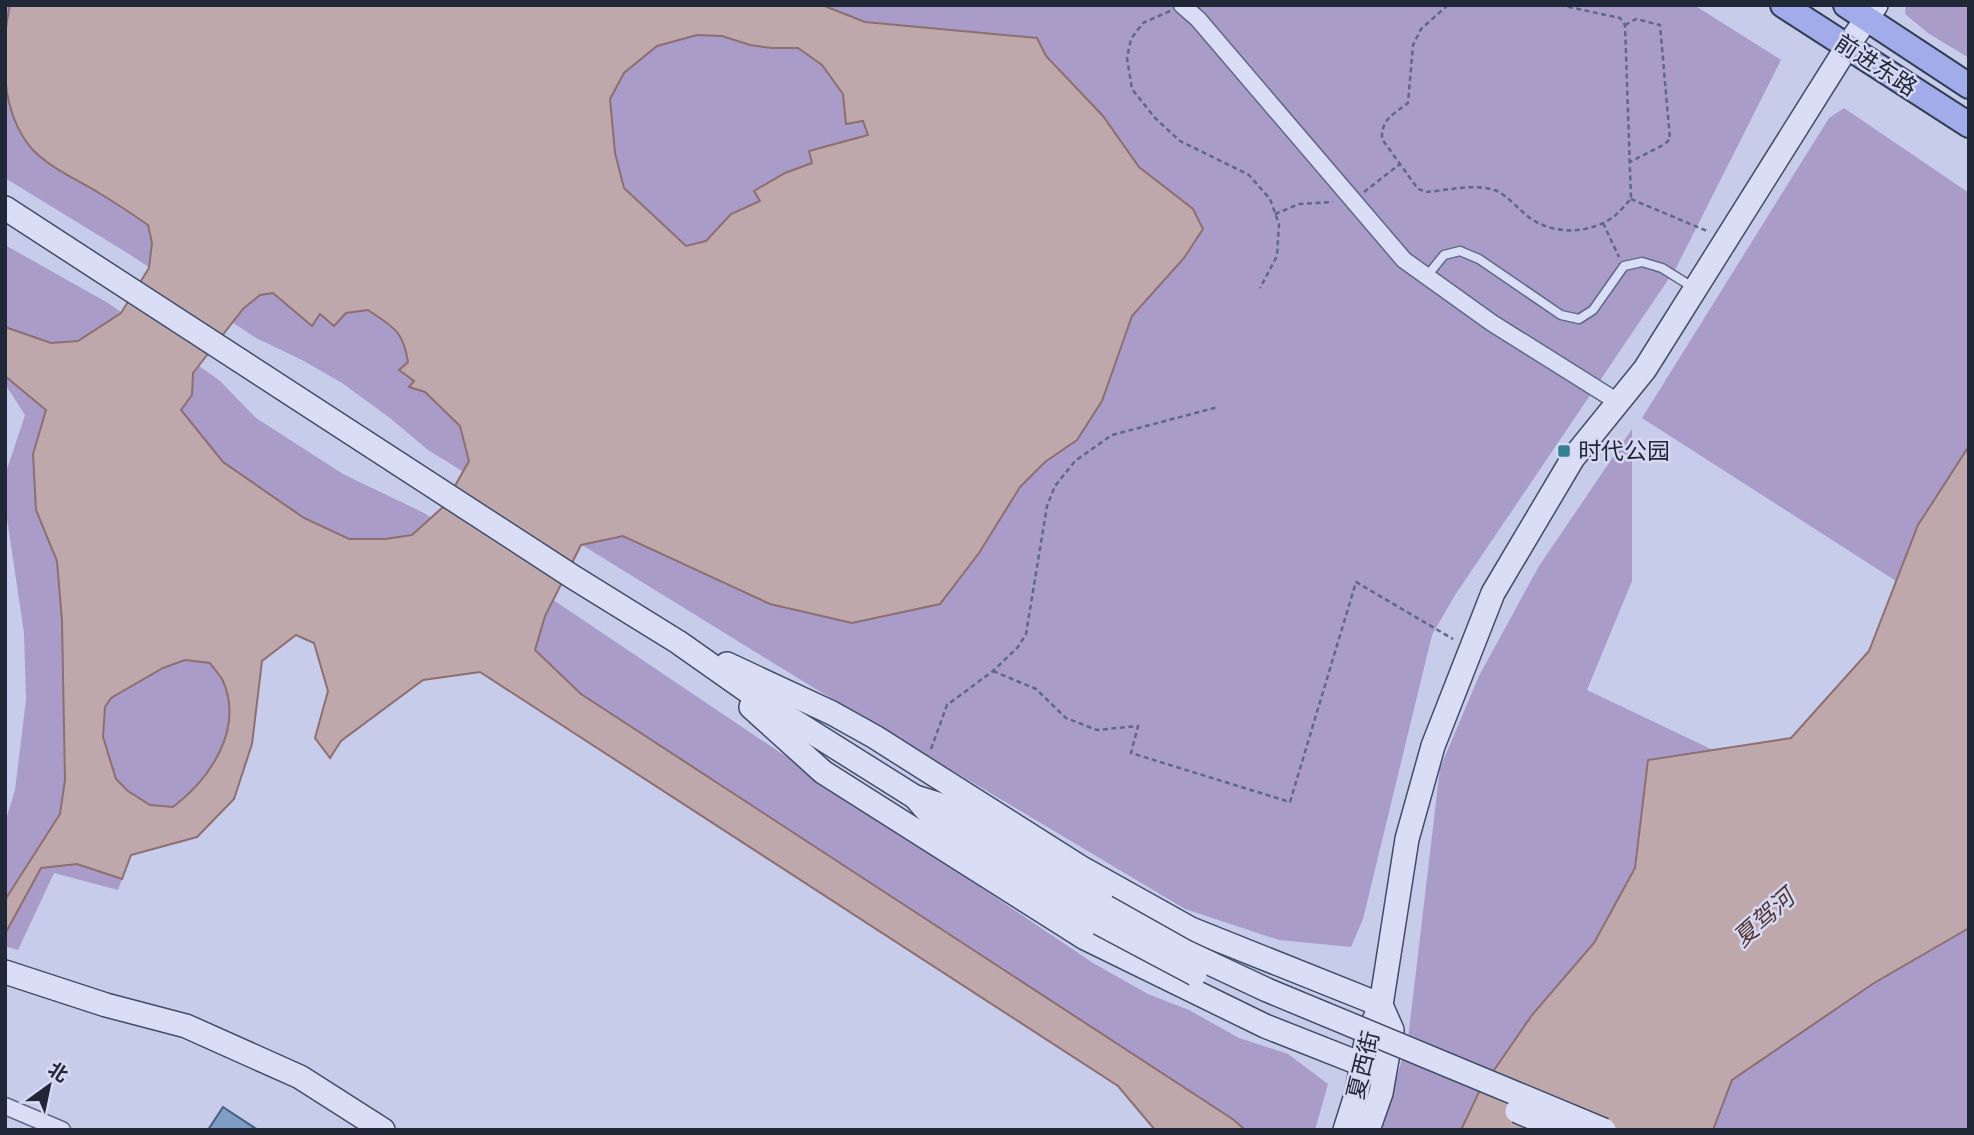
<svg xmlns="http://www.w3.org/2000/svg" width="1974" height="1135" viewBox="0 0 1974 1135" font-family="'Playfair Display','Noto Sans SC',serif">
<rect width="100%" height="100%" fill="#c7cceb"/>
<!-- green -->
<g fill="#a99cc8">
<polygon points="5,5 1694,5 1781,60 1676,268 1455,595 1432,635 1363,919 1351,947 1279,940 1185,909 814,688 428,450 390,418 342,383 302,360 256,338 129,254 5,178"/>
<polygon points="1906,5 1969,5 1969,58 1928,33 1905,14"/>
<polygon points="1844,108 1969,193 1969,1130 1381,1130 1408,1039 1440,768 1479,676 1539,566 1632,429 1632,581 1587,690 1713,750 1791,739 1869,651 1896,581 1642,418 1829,118"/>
<polygon points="5,245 108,303 219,380 256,418 343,474 424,513 1093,963 1148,994 1189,1010 1239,1038 1288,1054 1328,1084 1315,1130 1155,1130 1118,1086 480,672 423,680 341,741 315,738 328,691 314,643 296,635 262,661 252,744 234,799 197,837 131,855 118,890 54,873 18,950 5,946 5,823 15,790 26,700 24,633 5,505 5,475 25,415 5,384"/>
</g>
<!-- water -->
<g fill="#bfa8ab" stroke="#8d6f71" stroke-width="2" fill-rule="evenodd">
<path d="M10,5h812l43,17 172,16 9,18 57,60 36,51 54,42 10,20 -19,29 -52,58 -30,85 -25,39 -32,22 -25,25 -41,66 -39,51 -88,19 -82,-19 -147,-68 -42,9 -36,71 -10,34 46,44 653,426 11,10h-90l-37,-44 -638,-414 -57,8 -82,61 -11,17 -15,-20 13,-47 -14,-48 -18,-8 -34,26 -10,83 -18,55 -37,38 -66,18 -9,24 -45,-15 -36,4 -36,66v-34l55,-86 5,-34 -3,-159 -5,-60 -21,-51 -3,-56 13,-44 -41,-34v-49l46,16 27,-2 43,-28 28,-45 3,-25 -4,-18c-16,-11 -32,-22 -49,-32 -23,-14 -49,-25 -67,-44 -32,-37 -32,-99 -22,-144zM697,35l25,1 28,9 22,3h26l24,17 21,29 3,30 17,-3 5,14 -59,16 3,12 -27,10 -31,18 6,10 -29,13 -25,27 -20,5 -62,-58 -9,-35 -5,-54 14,-26 33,-27zM273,293l39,33 8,-12 14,12 12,-13 22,-3c25,17 35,20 40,52l-9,8 15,11 -5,6 16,5 35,34 9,35 -26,46 -31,28 -27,4h-36l-45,-21 -81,-56 -42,-52 11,-15 1,-22 50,-64 17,-14zM185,660l25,3c4,6 10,12 13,18 21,48 -13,98 -50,126l-23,-2 -22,-14 -12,-12 -13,-42 2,-30 6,-9 52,-30z"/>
<polygon points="1969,446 1969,928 1874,983 1732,1080 1713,1130 1461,1130 1479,1092 1532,1015 1594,943 1635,868 1648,760 1791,738 1869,651 1918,525"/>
</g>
<!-- building -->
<polygon fill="#809dc6" stroke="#466083" stroke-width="2" points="223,1107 258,1130 208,1130"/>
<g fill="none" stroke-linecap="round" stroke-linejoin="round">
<!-- lane casing -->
<g stroke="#5e6985" stroke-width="11">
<polyline id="lane" points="1427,276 1444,255 1460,251 1479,259 1561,315 1579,319 1593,310 1624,266 1642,262 1662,268 1694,288"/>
</g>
<!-- street casing -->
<g stroke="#5e6985" stroke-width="19">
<g id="street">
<polyline points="1182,5 1198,19 1404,260 1492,323 1618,402"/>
<polyline points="5,1106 62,1130"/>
</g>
</g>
<!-- secondary casing -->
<g stroke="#414d67" stroke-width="26">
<g id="secondary">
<polyline points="5,208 573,577 678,642 759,699 915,797 944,806 1106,907"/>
<polyline points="727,664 832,713 875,737 1080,867 1191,929 1381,1005"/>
<polyline points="751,707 823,772 1085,938 1265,1026 1384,1073"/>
<polyline points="915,797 934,819 1099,923"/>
<polyline points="5,972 106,1005 186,1026 300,1077 383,1130"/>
<polyline points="1345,1130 1357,1092 1367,1036 1381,1005 1407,839 1433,746 1493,593 1573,458 1645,369 1847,47 1876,5"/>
<polyline points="1368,1130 1381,1093 1392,1030 1381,1005"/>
</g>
</g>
<!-- primary casing -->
<g stroke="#323e54" stroke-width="28">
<g id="primary">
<polyline points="1783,5 1969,125"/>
<polyline points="1846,5 1969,86"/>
</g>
</g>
<!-- path -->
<g stroke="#5e6985" stroke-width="2.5" stroke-dasharray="5 3.5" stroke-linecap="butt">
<path d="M1448,5l-27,24 -8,16 -5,58c-14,11 -27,16 -26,36l36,50 9,3c21,-2 50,-9 70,-1 12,6 22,19 33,27 24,17 58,16 82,0 7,-5 13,-13 19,-19l-6,-174 -5,-7 -60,-13"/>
<polyline points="1170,11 1143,23 1131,39 1127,58 1132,89 1155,118 1180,141 1249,175 1270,199 1279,224 1277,256 1260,288"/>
<polyline points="1625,25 1636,19 1660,25 1670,139 1665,144 1630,162"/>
<polyline points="1364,192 1400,164"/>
<polyline points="1631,199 1707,231"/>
<polyline points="1275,214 1299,204 1333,202"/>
<polyline points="1603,223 1619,257"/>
<polyline points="993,671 1036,689 1066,718 1097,730 1138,726 1131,753 1290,802 1356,582 1453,639"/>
<polyline points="931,749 947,705 993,671 1018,647 1026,634 1047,506 1055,486 1075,461 1112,435 1218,407"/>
</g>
<!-- lane -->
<use href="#lane" stroke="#daddf6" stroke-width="8"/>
<!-- street -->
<use href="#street" stroke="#daddf6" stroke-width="16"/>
<!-- secondary -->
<use href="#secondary" stroke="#daddf6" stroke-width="23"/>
<!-- primary -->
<use href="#primary" stroke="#a2aceb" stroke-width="24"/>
<!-- secondary-bridge casing -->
<g stroke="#414d67" stroke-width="26" stroke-linecap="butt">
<g id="secondary-bridge">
<polyline points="1106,907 1186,952 1267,990 1604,1130"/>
<polyline points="1099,923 1195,974"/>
<polyline points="1517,1111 1561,1130"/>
</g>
</g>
<!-- secondary-bridge -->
<use href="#secondary-bridge" stroke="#daddf6" stroke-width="23"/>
</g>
<!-- markers -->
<rect fill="#328090" stroke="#d6d9f3" stroke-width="2.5" x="1557" y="444" width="14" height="14" rx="3.5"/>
<g text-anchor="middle" stroke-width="5" stroke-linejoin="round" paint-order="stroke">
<!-- street labels -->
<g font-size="23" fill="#202837" stroke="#d6d9f3">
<text transform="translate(1876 65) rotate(33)" y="8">前进东路</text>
<text transform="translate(1363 1065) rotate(-76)" y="8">夏西街</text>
</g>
<!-- poi labels -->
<g font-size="23" fill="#202837" stroke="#d6d9f3" text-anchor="start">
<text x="1578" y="459">时代公园</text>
</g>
<!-- water labels -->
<g font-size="24" font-style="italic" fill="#553531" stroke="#d6d9f3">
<text transform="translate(1764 918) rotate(-42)" y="8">夏驾河</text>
</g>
</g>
<!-- border -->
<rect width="1974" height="1135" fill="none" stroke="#202837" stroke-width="14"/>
<!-- north arrow -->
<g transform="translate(49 1086) rotate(33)" stroke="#d6d9f3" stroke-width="5" paint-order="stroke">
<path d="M0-5L12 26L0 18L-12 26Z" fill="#202837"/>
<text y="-10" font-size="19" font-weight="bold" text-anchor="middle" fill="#202837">北</text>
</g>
</svg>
